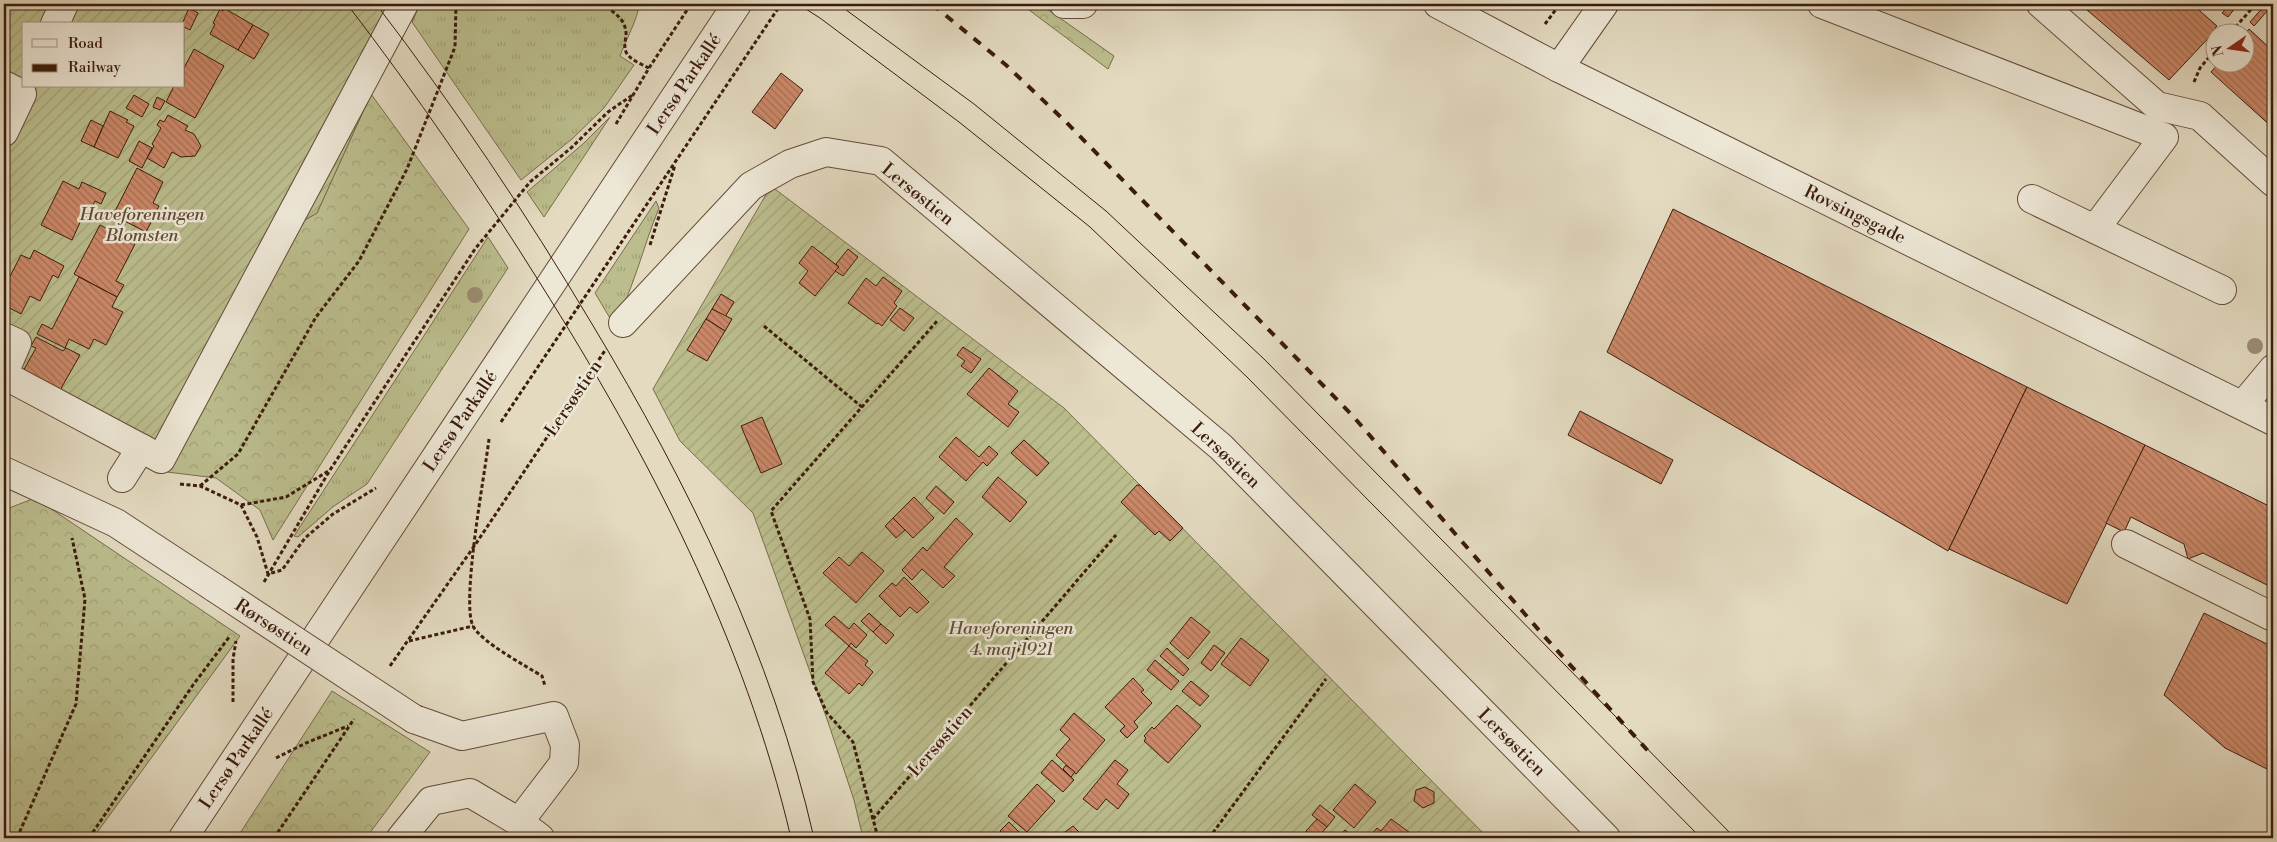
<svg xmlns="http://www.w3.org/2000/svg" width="2277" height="842" viewBox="0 0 2277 842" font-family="'Libre Bodoni',serif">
<defs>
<pattern id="grass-tufts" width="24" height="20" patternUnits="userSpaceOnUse" patternTransform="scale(1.25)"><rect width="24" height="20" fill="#bbbd8d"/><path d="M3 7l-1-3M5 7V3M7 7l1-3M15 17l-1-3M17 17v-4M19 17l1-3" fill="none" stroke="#a2a278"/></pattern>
<pattern id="forest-crowns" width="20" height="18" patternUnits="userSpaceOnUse" patternTransform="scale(1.25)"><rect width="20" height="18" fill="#bbbd8d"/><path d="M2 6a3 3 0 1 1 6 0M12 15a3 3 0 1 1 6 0" fill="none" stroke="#a2a278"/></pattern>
<pattern id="garden-furrows" width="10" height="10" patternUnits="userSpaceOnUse" patternTransform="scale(1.25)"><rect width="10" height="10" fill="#bbbd8d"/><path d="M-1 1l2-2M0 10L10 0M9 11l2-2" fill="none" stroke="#a2a278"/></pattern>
<pattern id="building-back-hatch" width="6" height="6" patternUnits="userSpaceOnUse" patternTransform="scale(1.25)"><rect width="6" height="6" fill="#cc8969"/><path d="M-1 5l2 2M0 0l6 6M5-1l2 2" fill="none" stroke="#a76f55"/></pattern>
</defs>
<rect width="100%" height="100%" fill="#e3dac0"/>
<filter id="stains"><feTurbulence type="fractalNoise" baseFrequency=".004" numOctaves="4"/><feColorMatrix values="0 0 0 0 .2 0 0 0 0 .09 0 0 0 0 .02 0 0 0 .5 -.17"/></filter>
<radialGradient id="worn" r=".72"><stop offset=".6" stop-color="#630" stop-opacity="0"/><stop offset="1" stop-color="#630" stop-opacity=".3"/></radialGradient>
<!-- grass -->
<g fill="url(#grass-tufts)" stroke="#7b6c4c">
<path d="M420,4h219c0,12 -14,38 -19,52l14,9 -30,43 -32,31 -51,41 -109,-158z"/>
<polygon points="610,117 544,217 527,192 584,143"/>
<path d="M656,201l3,7c-16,39 -25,80 -45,117l-19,-32z"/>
<polygon points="488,237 508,268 367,484 334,506 298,537 294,536"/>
</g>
<!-- forest -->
<g fill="url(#forest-crowns)" stroke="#7b6c4c">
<polygon points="1021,4 1040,4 1114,56 1108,69"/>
<polygon points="371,94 469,229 273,540 260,510 216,478 167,472 298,224 317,213"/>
<polygon points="35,498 240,636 93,838 4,838 4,612 6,606 4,605 4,510"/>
<polygon points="332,691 430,752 366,838 237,838"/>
</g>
<!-- garden -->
<g fill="url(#garden-furrows)" stroke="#7b6c4c" fill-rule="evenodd">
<path d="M4,4h416l-49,90 -54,119 -19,11 -131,248 -163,-89zM24,24h160v62h-160z"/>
<polygon points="771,186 1064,408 1488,838 863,838 854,800 828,722 753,513 680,441 653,389"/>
</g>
<!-- building -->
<g fill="url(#building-back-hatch)" stroke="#3b1c0c">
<polygon points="2080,4 2192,4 2217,26 2215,28 2216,30 2169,80"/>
<polygon points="2230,4 2236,7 2228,17 2222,13"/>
<polygon points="2265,5 2269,9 2254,26 2250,22"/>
<polygon points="189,8 198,13 190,30 184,27 182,24"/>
<polygon points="224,8 253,25 238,50 210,34 215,24 213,23 220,9 223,11"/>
<polygon points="253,25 269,34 254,59 238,50"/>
<polygon points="2249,29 2273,51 2273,128 2211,72 2220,62 2244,62 2244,35"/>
<polygon points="194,49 224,66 195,118 166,102 174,86 184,86 184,68"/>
<polygon points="781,73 803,90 775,129 752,112"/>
<polygon points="134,95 149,104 142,117 126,108"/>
<polygon points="157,97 165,101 160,110 153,107"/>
<polygon points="110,111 128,120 126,122 134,126 118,158 94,147"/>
<polygon points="168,115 188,126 185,130 194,134 201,146 195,156 181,157 172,152 164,168 147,158 154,146 152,144 161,128 157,125 160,120 164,122"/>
<polygon points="91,120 103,126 94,147 81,141"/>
<polygon points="139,141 152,148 142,168 129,161"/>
<polygon points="137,168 163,182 153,203 159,206 146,232 113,215"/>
<polygon points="63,181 79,189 82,182 106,193 101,204 95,201 86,218 83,216 72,240 41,225"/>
<polygon points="1673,209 2027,387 1948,551 1607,352"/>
<polygon points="100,225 135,244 116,281 124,285 117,297 74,274"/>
<polygon points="812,246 839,267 815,296 799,283 808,271 799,263"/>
<polygon points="848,249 858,257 843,276 835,271 839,267 836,264"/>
<polygon points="34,250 64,266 58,278 53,275 40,301 30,296 21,314 4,305 4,288 21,255 30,259"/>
<polygon points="79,277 117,297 112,307 123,312 106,345 94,339 89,349 69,339 65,348 37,334 42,324 52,329"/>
<polygon points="883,277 902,291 894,303 897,306 882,326 878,323 877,324 848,303 866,278 876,286"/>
<polygon points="721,294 734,302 725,317 712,309"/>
<polygon points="900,308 914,318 904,331 890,320"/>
<polygon points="712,309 732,319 725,331 706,319"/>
<polygon points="706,319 725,331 707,361 687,350"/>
<polygon points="36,337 63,351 66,348 80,355 59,392 22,373 36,348 31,346"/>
<polygon points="963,347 981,359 971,373 961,366 965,361 957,355"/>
<polygon points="989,368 1018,391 1008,404 1019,412 1008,427 967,394"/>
<polygon points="2027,387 2145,445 2067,604 1949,549"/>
<polygon points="1580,411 1673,460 1661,484 1568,435"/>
<polygon points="762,417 782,464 761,473 741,426"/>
<polygon points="956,437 979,457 989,446 998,454 987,466 983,462 966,481 939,457"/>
<polygon points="1024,440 1049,463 1037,476 1011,453"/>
<polygon points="2145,445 2273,508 2273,588 2203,553 2188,559 2184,544 2131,517 2124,532 2106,523"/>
<polygon points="998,477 1027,502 1010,522 982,497"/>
<polygon points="1137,485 1140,485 1183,528 1170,541 1159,531 1155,535 1121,502"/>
<polygon points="936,486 954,502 944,514 926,498"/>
<polygon points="914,497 934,518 913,538 893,518"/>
<polygon points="893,518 905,530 896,538 885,526"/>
<polygon points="956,518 973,534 944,567 955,576 943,588 922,569 912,580 902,570 923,547 927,551"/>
<polygon points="862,552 884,571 856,603 823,573 839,557 849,566"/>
<polygon points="904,577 929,602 917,613 910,607 900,617 879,596 892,583 896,586"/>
<polygon points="869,613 881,624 873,632 861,621"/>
<polygon points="2204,613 2273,647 2273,772 2225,748 2164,695"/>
<polygon points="834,616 849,629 854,623 867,635 856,648 851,643 849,646 825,625"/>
<polygon points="1191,617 1210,632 1188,659 1170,643"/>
<polygon points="881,624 894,635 886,644 873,632"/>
<polygon points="1241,638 1269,660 1250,686 1221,664"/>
<polygon points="1214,645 1225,653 1211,671 1201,663"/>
<polygon points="849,646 868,661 865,665 873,672 862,686 859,683 849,694 825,673"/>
<polygon points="1167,648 1189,669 1183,676 1160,656"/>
<polygon points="1155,660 1179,681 1171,690 1147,670"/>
<polygon points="1133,678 1144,690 1141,692 1152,703 1134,722 1138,727 1127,738 1120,731 1125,726 1105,707"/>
<polygon points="1191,681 1209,696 1200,706 1182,691"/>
<polygon points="1177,705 1201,726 1168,763 1144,741 1146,738 1144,736 1152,727 1154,729"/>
<polygon points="1074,713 1105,740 1076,774 1056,755 1070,739 1060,730"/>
<polygon points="1052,760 1074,780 1063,792 1041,773"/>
<polygon points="1115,760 1128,770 1117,784 1129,794 1118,809 1106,799 1097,810 1083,799"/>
<polygon points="1066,765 1075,772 1071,777 1063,769"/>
<polygon points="1037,784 1055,801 1027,832 1008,816"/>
<polygon points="1355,784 1376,802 1354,828 1333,810"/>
<polygon points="1425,787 1434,792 1434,803 1423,808 1414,801 1416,790"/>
<polygon points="1320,805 1335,817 1327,827 1312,815"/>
<polygon points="1317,819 1327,827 1317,838 1314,838 1306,831"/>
<polygon points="1391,819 1417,838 1368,838 1377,828 1381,831"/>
<polygon points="1009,822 1025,838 1008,838 1000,831"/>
<polygon points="1073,826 1083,836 1080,838 1057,838"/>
<polygon points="1345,830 1355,838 1338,838"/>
</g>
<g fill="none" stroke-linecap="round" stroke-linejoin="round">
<!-- minor casing -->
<g stroke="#654c39" stroke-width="30">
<g id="minor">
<polyline points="1064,4 1083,4"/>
<polyline points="1438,4 1559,68 2273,421"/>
<polyline points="1822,4 2164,137 2095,229"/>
<polyline points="2041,4 2157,106 2200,116 2273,182"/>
<polyline points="55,24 64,4"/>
<polyline points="1559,68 1604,4"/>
<polyline points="4,85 22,94 4,132"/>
<polyline points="2032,199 2222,290"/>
<polyline points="623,323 751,186 790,164 826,152 881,161 1221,447 1606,838"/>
<polyline points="4,337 17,343 4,373"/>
<polyline points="4,375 141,448 122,478"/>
<polyline points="2243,405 2273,369"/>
<polyline points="141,448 161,459 404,4"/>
<polyline points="4,471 116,523 215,588"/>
<polyline points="2126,544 2273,617"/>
<polyline points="414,719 462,736 554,716 565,745 564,763 519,822"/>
<polyline points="183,838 737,4"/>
<polyline points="401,838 431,801 470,793 519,822 540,838"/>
</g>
</g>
<!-- path -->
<g stroke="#3b1c0c" stroke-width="3" stroke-dasharray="4 2.5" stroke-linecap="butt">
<path d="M600,4c13,7 27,15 26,32 -1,5 -2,11 0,16 4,8 15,12 23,16"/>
<polyline points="1545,24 1560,4"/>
<polyline points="2231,32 2256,4"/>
<polyline points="2194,82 2200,68 2214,51"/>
<polyline points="616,124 649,68 691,4"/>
<polyline points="650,245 675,165"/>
<polyline points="764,326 862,407"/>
<polyline points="501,422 781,4"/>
<path d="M489,439c-4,34 -28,162 -16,187 8,16 53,40 69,50l3,10"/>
<polyline points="180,484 200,486 241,505 257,537 268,574 282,570 305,538 333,514 376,488"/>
<polyline points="200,486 238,454 316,317 359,261 407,169 455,47 456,4"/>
<polyline points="241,505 286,497 330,470"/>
<polyline points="264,582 330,470 475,249 530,182 571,148 608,112 634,94"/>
<polyline points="409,641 473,626"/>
<polyline points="390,666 475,545 606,349"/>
<polyline points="233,702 233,659 236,641"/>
<polyline points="276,758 306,743 348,726"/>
<polyline points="873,819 853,742 827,713 813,682 810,619 771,511 937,321"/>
<polyline points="17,838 76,704 85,599 72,538"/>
<polyline points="89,838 193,685 230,636"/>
<polyline points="274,838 354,719"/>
<polyline points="878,838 873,819 1116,535"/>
<polyline points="1209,838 1326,679"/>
</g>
<!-- minor -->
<use href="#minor" stroke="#ede7d6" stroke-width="28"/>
<!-- tram -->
<g stroke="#3b1c0c" stroke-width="1">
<path d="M347,4c69,90 133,183 193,279 109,173 204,355 251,555"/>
<path d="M376,4c78,102 150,209 216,320 97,161 180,330 222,514"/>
<polyline points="798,4 820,18 959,122 1090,227 1247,377 1701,838"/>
<polyline points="838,4 974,104 1106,211 1264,359 1735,838"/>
</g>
<!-- rail -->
<polyline stroke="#3b1c0c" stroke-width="4" stroke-dasharray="9 9" stroke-linecap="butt" points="932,4 1006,65 1066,122 1352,415 1544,636 1649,752"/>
<!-- minor-bridge casing -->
<g stroke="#654c39" stroke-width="30" stroke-linecap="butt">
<polyline id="minor-bridge" points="215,588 414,719"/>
</g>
<!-- minor-bridge -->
<use href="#minor-bridge" stroke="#ede7d6" stroke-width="28"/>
</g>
<!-- trees -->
<g fill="#9c8c72">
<circle cx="475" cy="295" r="8"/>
<circle cx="2255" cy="346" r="8"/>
</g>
<g text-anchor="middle" stroke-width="5" stroke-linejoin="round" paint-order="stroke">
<!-- street labels -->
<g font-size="18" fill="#3b1c0c" stroke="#ede7d6">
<text transform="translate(684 84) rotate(-56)" y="6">Lersø Parkallé</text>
<text transform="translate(918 194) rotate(39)" y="6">Lersøstien</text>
<text transform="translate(1855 214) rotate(26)" y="6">Rovsingsgade</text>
<text transform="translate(573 398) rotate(-56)" y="6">Lersøstien</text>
<text transform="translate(460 421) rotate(-56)" y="6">Lersø Parkallé</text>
<text transform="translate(1226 455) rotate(43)" y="6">Lersøstien</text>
<text transform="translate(274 627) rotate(33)" y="6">Rørsøstien</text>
<text transform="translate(940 741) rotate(-49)" y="6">Lersøstien</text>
<text transform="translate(1512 742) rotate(45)" y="6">Lersøstien</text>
<text transform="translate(236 758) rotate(-56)" y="6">Lersø Parkallé</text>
</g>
<!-- park labels -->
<g font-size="18" font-style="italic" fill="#614c33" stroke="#ede7d6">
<text x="142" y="220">Haveforeningen<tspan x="142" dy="21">Blomsten</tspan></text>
<text x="1011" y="634">Haveforeningen<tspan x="1011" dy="21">4. maj 1921</tspan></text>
</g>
</g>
<!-- margin -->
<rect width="2277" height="842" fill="none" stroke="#e3dac0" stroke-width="20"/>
<rect x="5" y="5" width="2267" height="832" fill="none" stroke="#3b1c0c" stroke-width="2.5"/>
<rect x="10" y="10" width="2257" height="822" fill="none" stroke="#3b1c0c"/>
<!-- legend -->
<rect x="22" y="22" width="162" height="65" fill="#ede7d6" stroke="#a69685"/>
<rect x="32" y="39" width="25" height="8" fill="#ede7d6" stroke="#a69685"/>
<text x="68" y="48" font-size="15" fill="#3b1c0c">Road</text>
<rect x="32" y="64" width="25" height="8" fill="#3b1c0c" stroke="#a69685"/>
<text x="68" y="72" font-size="15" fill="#3b1c0c">Railway</text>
<!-- north arrow -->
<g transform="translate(2230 48) rotate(257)"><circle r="24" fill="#ede7d6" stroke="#a69685"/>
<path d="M0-4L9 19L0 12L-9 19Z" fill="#8f2418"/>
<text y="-8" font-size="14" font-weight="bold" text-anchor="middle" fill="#3b1c0c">N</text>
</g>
<rect width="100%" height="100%" filter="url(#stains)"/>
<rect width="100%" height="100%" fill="url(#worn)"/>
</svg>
